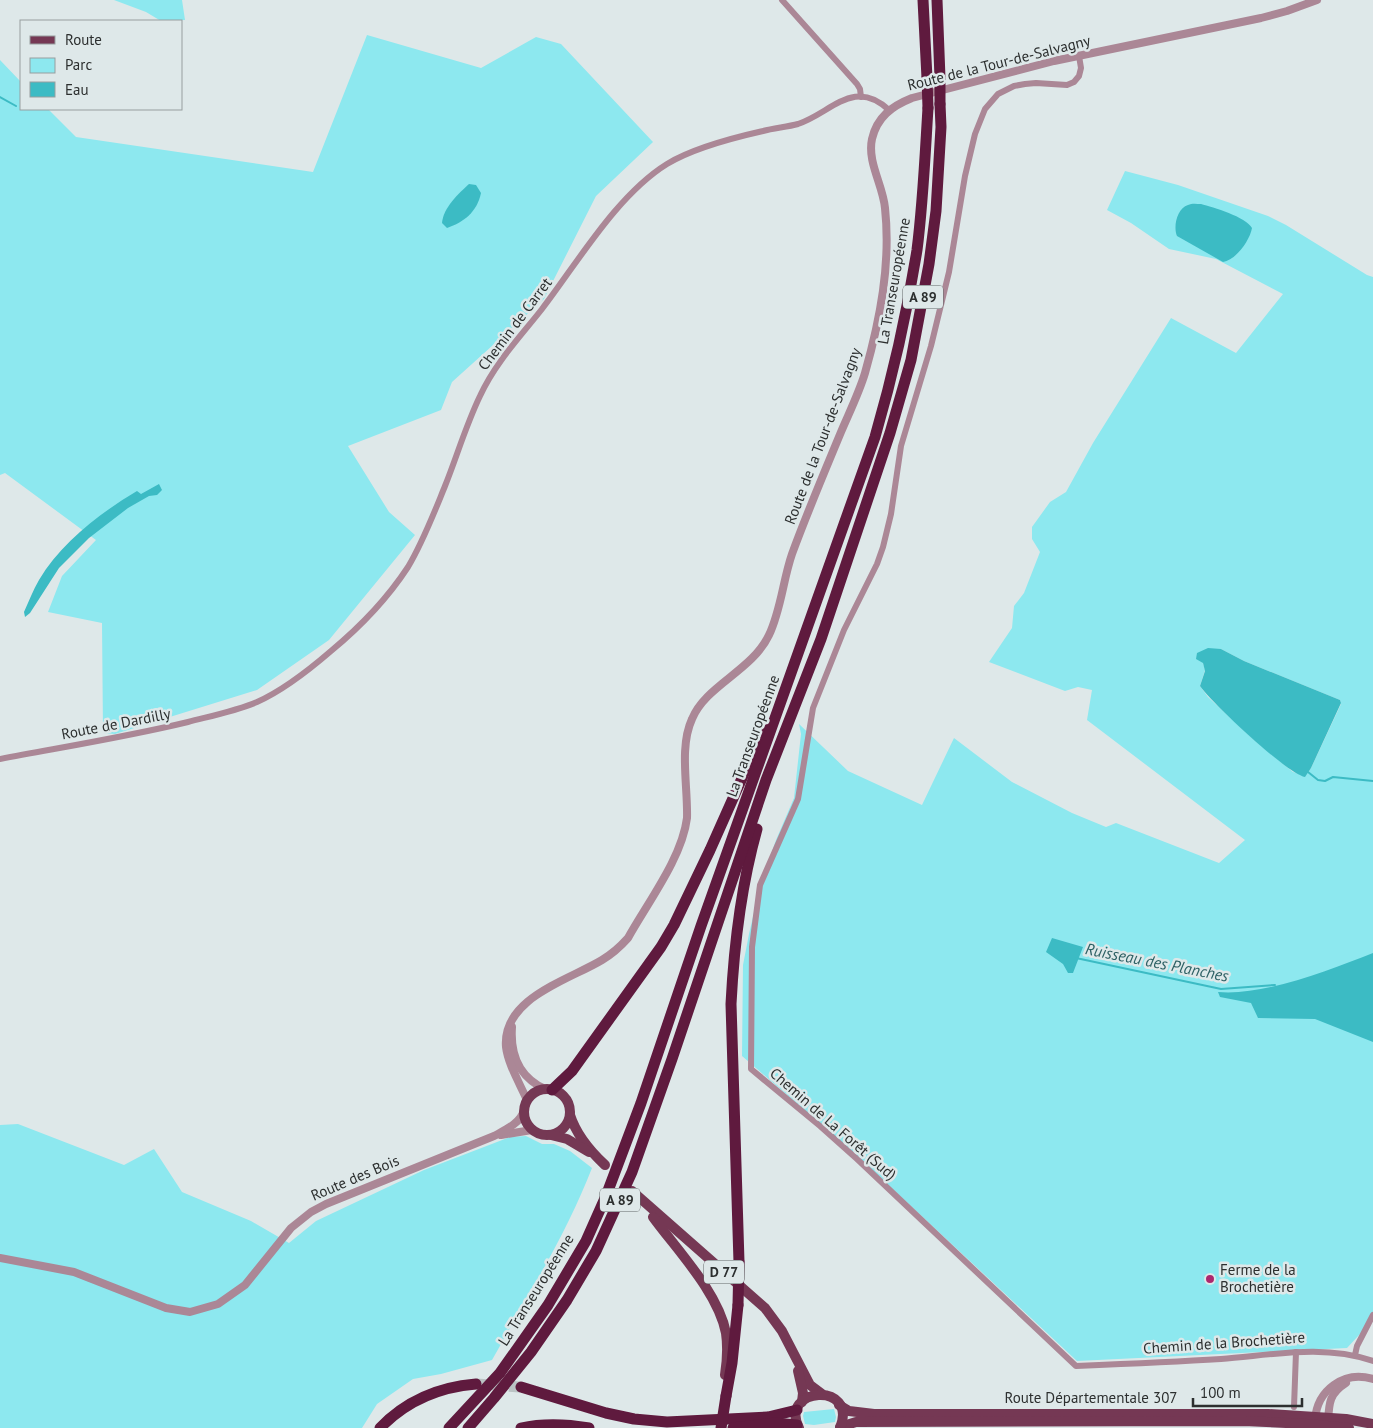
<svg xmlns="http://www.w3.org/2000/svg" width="1373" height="1428" viewBox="0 0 1373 1428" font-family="'PT Sans',sans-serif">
<rect width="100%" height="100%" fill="#dee8e9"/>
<!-- green -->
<g fill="#8de8ef" fill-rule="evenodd">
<polygon points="114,0 182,0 185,20 161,21 146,12"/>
<polygon points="367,35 481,68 536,37 561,44 653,142 596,196 544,299 452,382 441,410 348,446 389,512 415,535 329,640 257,690 115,734 103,733 102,623 48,612 62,576 96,540 5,473 0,475 0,60 21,82 21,109 48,109 76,137 313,172"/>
<path d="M1125,171l53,14 90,31 18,9 81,50 6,2v1043l-26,28 -270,13 -225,-210 -110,-95 1,-91 6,-31 11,-47 16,-47 18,-42 7,-64 -2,-10 49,47 74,34 32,-67 58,44 60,31 34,14 10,-4 103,40 26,-23 -158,-120 5,-30 -14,-3 -13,4 -76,-29 23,-34 2,-22 10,-13 16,-41 -8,-13v-12l18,-25 16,-10 27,-49 78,-125 65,35 47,-59 -67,-35 -47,-10 -38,-26 -24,-13zM1221,649l23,12 96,39 1,4 -30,64 -6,8 -12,-4 -40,-33 -45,-42 -8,-11 5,-16 -2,-7z"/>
<path d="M18,1124l106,41 30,-16 28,43 69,29 38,22 27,-22 108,-51 86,-33 16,-1 16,8h12l16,7 22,17c-26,67 -65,129 -100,192l-51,14 -28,5 -36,25 -15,24h-362v-303z"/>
<polygon points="834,1409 836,1417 835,1422 814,1425 805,1424 803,1416 804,1412"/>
</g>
<!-- water -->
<g fill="#3cbbc4">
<path d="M469,184l7,1 5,8c-4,19 -17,29 -34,35l-5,-5c1,-15 17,-30 27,-39z"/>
<path d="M1201,204c12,3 45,13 51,24 -2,12 -16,32 -29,34l-46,-26c-4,-9 0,-28 11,-31 4,-2 9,-1 13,-1z"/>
<path d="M159,484l3,6 -5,5 -8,1 -21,12 -39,30 -30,30 -29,45 -5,4 -1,-5c5,-11 9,-22 15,-32 22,-37 61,-67 98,-89l4,3z"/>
<path d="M1208,648l13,1 23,12 96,39 1,3 -30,65 -6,9c-19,-4 -92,-73 -105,-91l5,-15 -2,-8 -7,-4 1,-6z"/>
<polygon points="1052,938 1083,947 1073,973 1068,973 1063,964 1046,952"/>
<path d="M1373,953v89l-58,-23 -57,-1 -7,-15 -31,-6 -2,-5c47,4 111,-22 155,-39z"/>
</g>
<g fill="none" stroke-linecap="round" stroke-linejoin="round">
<!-- stream -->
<g stroke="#3cbbc4" stroke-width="2">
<polyline points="0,97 16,106"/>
<polyline points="1308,772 1318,780 1325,781 1333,777 1373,781"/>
<polyline points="1076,958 1221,989 1275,985"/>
</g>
<!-- motorway-tunnel -->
<polyline stroke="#bac3c4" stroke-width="11" stroke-dasharray="11 5.5" stroke-linecap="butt" points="476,1384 521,1387"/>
<!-- minor -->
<g stroke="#ab8796" stroke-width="6">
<polyline points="782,0 857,84 860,89 861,97"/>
<path d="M1079,56l2,12 -2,8 -5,6 -7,3 -31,-2 -11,1 -11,2 -16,8 -13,15 -10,25 -10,42 -16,96 -18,74 -30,100 -10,68 -8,33 -6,17 -33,66 -31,78 -15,91 -38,86 -8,62 -1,122 69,57 37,33 219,207c49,-2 97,-4 145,-7 52,-4 102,-15 152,2"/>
<path d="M0,759c63,-12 126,-22 188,-37 23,-6 48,-11 69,-20 27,-12 52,-32 74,-51 29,-24 56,-52 77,-84 15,-25 26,-54 37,-81 12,-30 21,-61 35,-90 15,-33 40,-59 62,-87 36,-47 75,-114 125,-145 26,-16 65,-26 96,-33 11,-3 24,-4 35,-7 33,-11 56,-47 91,-14"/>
<polyline points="1355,1355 1357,1346 1373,1315"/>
<polyline points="1294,1407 1296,1352"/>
</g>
<!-- tertiary -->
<g stroke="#ab8796" stroke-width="8">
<path d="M512,1027c-2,28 7,50 33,62"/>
<path d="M527,1100c-7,-16 -19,-36 -21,-53 -4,-49 63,-67 96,-87 10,-6 18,-13 26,-22 20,-36 54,-80 59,-120 1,-31 -8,-71 5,-99 14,-34 60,-48 77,-84 12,-25 14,-55 23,-81 15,-41 32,-81 49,-122 8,-19 18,-39 24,-59 15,-53 26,-109 20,-165 -2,-23 -18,-46 -13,-69 5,-22 20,-33 40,-41l142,-37 207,-43 26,-7 30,-11"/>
<polyline points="501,1135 532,1130"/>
<path d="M0,1258l74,14 92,36 24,4 28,-8 27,-19 46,-57 20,-16 15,-8 168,-68c11,-6 27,-13 30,-26"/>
<path d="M1315,1420c2,-30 29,-50 58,-41"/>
<path d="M1328,1422c1,-19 1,-28 18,-39"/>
</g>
<!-- primary -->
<g stroke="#753854" stroke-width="10">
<circle cx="547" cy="1112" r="23"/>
<path d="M570,1115c6,19 20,36 35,50"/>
<polyline points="551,1135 567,1139 589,1152"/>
<polyline points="632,1191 765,1308 782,1331 810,1385 822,1394"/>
<path d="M653,1217c24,33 65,75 73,116 2,14 1,29 -1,42"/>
<polyline points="798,1371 803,1393 802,1402"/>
<polyline points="839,1405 849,1411 874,1414 1268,1414 1346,1419 1373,1424"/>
<polyline points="840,1427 856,1422 1244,1421 1307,1424 1349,1428"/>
<path d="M799,1428c-21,-41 60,-47 41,0"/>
</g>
<!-- motorway -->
<g stroke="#5f1a3e" stroke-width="11">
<polyline points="923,0 927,78"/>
<polyline points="937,0 940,78"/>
<polyline points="552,1090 572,1071 661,947 674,925 710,850 759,740 770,728"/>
<path d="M739,1262l-8,-258c3,-59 10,-118 26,-175"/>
<polyline points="521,1387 606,1413 634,1419 667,1422 768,1417 797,1410"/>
<polyline points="726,1396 732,1363 738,1305"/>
<path d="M380,1428c26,-27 59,-41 96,-44"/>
<path d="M449,1428l51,-55 48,-68 38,-64 20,-45 35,-93 60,-177 174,-489c18,-62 32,-124 42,-187 6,-47 8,-94 11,-142"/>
<polyline points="468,1428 494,1398 531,1352 567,1300 596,1251 632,1172 672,1059 766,780 821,639 890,433 911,360 929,264 936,211 941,127 940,104"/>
<path d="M521,1428c23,-5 45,-4 68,0"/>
<polyline points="733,1428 775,1423 797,1425"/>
</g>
<!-- motorway-bridge -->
<g stroke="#5f1a3e" stroke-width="11">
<polyline points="927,78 928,108"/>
<polyline points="940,104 940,78"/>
<polyline points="738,1305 739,1262"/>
<polyline points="721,1428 726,1396"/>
</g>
</g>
<!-- markers -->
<circle fill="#ac276f" stroke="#dee8e9" stroke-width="2" cx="1210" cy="1279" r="5"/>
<g text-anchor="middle" stroke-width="5" stroke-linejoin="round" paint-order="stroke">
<!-- shield labels -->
<g fill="#dee8e9" stroke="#616667" stroke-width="1">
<rect x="903" y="285.5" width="40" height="23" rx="4"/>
<rect x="600" y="1188.5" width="40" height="23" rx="4"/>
<rect x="704" y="1260.5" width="40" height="23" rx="4"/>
</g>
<g font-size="14" font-weight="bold" fill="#2c2f2f">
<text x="923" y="302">A 89</text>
<text x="620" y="1205">A 89</text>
<text x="724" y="1277">D 77</text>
</g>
<!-- street labels -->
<g font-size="15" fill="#2c2f2f" stroke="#dee8e9">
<text transform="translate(999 63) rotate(-14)" y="5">Route de la Tour-de-Salvagny</text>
<text transform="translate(894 281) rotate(-80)" y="5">La Transeuropéenne</text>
<text transform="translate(515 324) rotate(-53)" y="5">Chemin de Carret</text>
<text transform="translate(823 436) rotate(-69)" y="5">Route de la Tour-de-Salvagny</text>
<text transform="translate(116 724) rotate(-11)" y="5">Route de Dardilly</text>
<text transform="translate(753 736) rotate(-70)" y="5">La Transeuropéenne</text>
<text transform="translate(833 1124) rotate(41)" y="5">Chemin de La Forêt (Sud)</text>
<text transform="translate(355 1178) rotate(-23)" y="5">Route des Bois</text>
<text transform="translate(536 1290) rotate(-58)" y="5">La Transeuropéenne</text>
<text transform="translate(1224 1343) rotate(-4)" y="5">Chemin de la Brochetière</text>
<text x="1091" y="1403">Route Départementale 307</text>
</g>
<!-- poi labels -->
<g font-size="15" fill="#2c2f2f" stroke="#dee8e9" text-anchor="start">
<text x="1220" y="1275">Ferme de la<tspan x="1220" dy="17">Brochetière</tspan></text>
</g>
<!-- water labels -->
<g font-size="16" font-style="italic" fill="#2d6064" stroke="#dee8e9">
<text transform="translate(1157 962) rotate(11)" y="6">Ruisseau des Planches</text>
</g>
</g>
<!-- legend -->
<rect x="20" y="20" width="162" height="90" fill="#dee8e9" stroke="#979e9f"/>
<rect x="30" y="36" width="25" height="8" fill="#753854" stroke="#979e9f"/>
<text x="65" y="45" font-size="15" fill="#2c2f2f">Route</text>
<rect x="30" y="58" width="25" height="15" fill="#8de8ef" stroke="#979e9f"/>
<text x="65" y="70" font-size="15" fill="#2c2f2f">Parc</text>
<rect x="30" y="82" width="25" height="15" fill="#3cbbc4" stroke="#979e9f"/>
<text x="65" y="95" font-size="15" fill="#2c2f2f">Eau</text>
<!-- scale -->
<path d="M1193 1398v8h109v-8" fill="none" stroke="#2c2f2f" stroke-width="2.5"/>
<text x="1200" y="1398" font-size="15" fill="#2c2f2f" stroke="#dee8e9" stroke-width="4" paint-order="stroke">100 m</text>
</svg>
